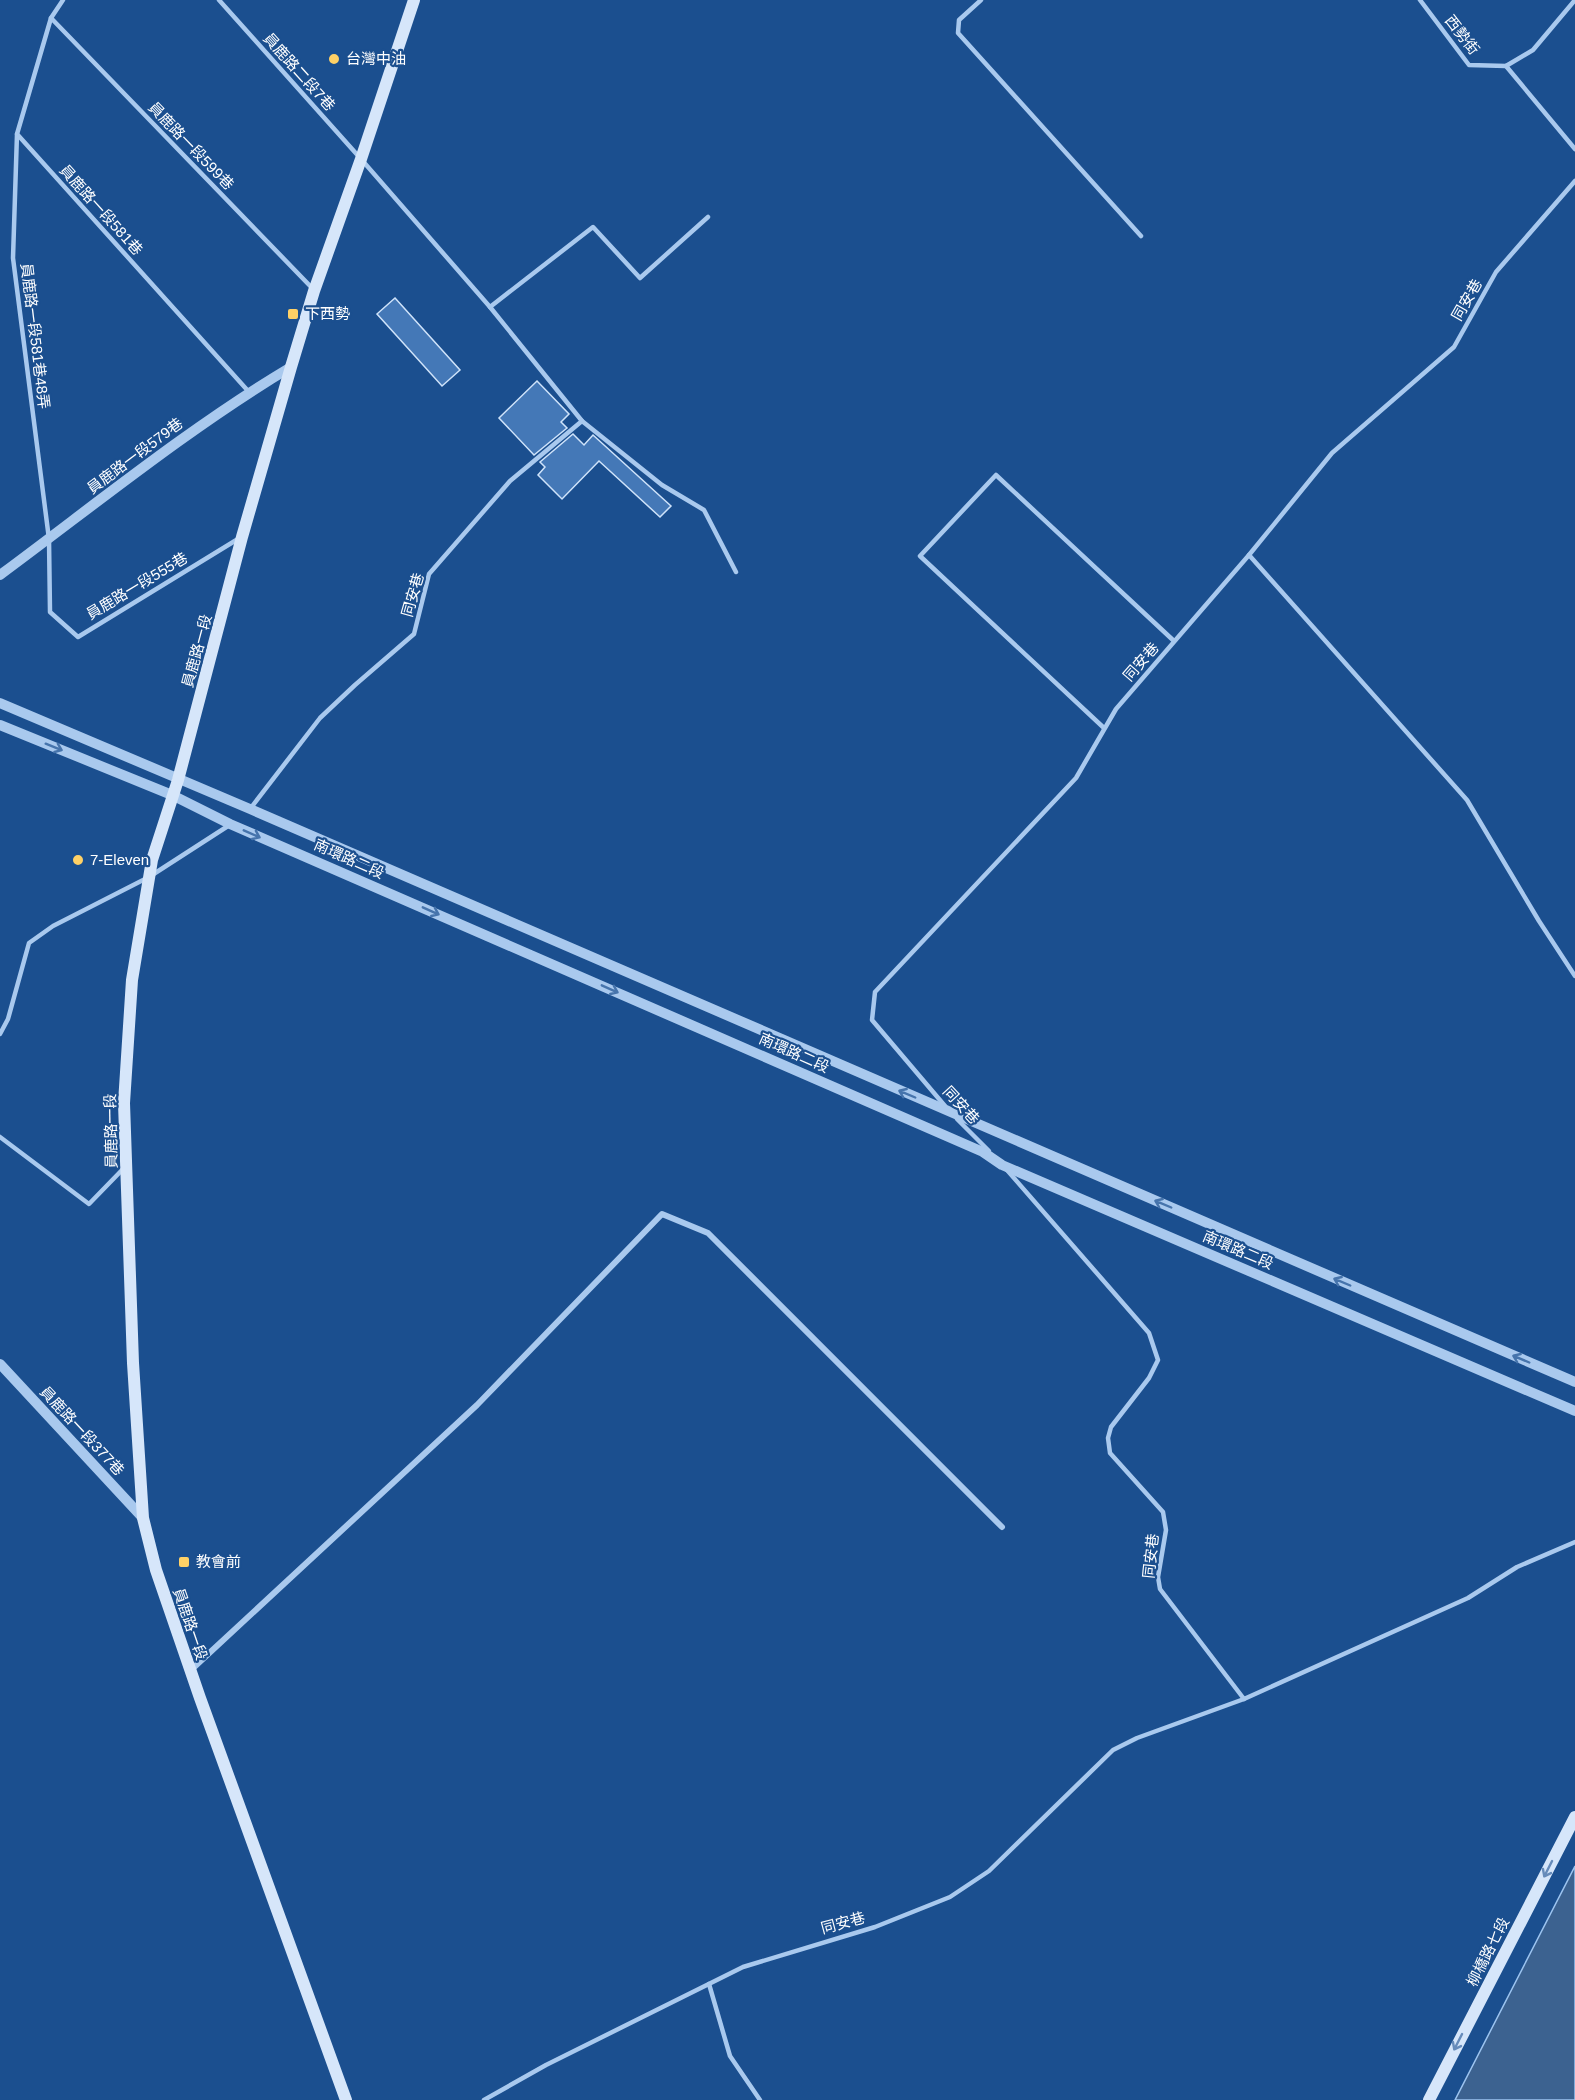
<svg xmlns="http://www.w3.org/2000/svg" width="1575" height="2100" viewBox="0 0 1575 2100" font-family="Helvetica,'Noto Sans TC',sans-serif">
<rect width="100%" height="100%" fill="#1b4f8f"/>
<!-- water -->
<polygon fill="#3c6290" stroke="#9cc4f0" stroke-width="1.5" points="1575,1866 1575,2100 1455,2100"/>
<!-- building -->
<g fill="#4478b7" stroke="#cfe3fa" stroke-width="1.5">
<polygon points="395,298 460,370 442,386 377,314"/>
<polygon points="537,381 569,414 561,422 567,428 534,455 499,418"/>
<polygon points="573,434 584,445 593,435 671,506 660,517 599,461 562,499 538,475 545,467 540,462"/>
</g>
<g fill="none" stroke-linecap="round" stroke-linejoin="round">
<!-- service -->
<g stroke="#a9c9ee" stroke-width="4.5">
<polyline points="63,0 51,18 17,134 249,392"/>
<polyline points="219,0 361,159 490,307 582,421 662,485 704,510 736,572"/>
<polyline points="981,0 959,20 958,33 1141,236"/>
<polyline points="1420,0 1469,65 1506,66 1533,50 1575,0"/>
<polyline points="51,18 314,290"/>
<polyline points="1506,66 1575,149"/>
<polyline points="17,134 13,258 49,539 50,612 78,637 238,539"/>
<polyline points="490,307 593,227 640,278 708,217"/>
<polyline points="1249,555 1467,800 1539,921 1575,976"/>
<polyline points="1104,728 920,556 996,475 1174,641"/>
<polyline points="250,809 320,718 355,685 414,634 429,574 510,481 582,421"/>
<polyline points="0,1034 8,1019 29,943 53,926 149,877 228,826"/>
<polyline points="945,1106 872,1020 875,992 1076,778 1116,709 1249,555 1332,453 1454,347 1496,272 1575,181"/>
<polyline points="957,1119 989,1151"/>
<polyline points="0,1137 89,1204 123,1169"/>
<polyline points="1007,1170 1149,1333 1158,1360 1149,1378 1111,1427 1108,1438 1110,1453 1163,1512 1166,1530 1158,1577 1160,1589 1244,1699"/>
<polyline points="709,1984 730,2056 760,2100"/>
<polyline points="484,2100 546,2065 743,1967 875,1927 950,1897 989,1871 1113,1750 1137,1738 1244,1699 1468,1598 1517,1567 1575,1542"/>
</g>
<!-- minor -->
<polyline stroke="#a9c9ee" stroke-width="6" points="191,1670 477,1405 662,1214 708,1233 1002,1527"/>
<!-- tertiary -->
<g stroke="#a9c9ee" stroke-width="10">
<path d="M0,575c96,-71 189,-147 291,-208"/>
<polyline points="0,703 250,809 1575,1382"/>
<polyline points="0,725 172,795 230,824 983,1152 1002,1165 1575,1411"/>
<polyline points="0,1364 143,1518"/>
</g>
<!-- secondary -->
<g stroke="#d6e6fa" stroke-width="12">
<polyline points="346,2100 200,1698 156,1570 143,1518 133,1363 124,1103 132,980 152,860 178,780 242,537 291,367 314,291 361,159 414,0"/>
<polyline points="1429,2100 1575,1817"/>
</g>
</g>
<!-- one-way arrows -->
<defs><path id="oneway-shaft" d="M-6 0H5M1.5-3L5.5 0L1.5 3" fill="none" stroke-width="1.6" stroke-linecap="round" stroke-linejoin="round" transform="scale(1.5)"/></defs>
<g stroke="#4674ac">
<use href="#oneway-shaft" transform="translate(54 747) rotate(22)"/>
<use href="#oneway-shaft" transform="translate(252 834) rotate(24)"/>
<use href="#oneway-shaft" transform="translate(431 911) rotate(24)"/>
<use href="#oneway-shaft" transform="translate(610 989) rotate(24)"/>
<use href="#oneway-shaft" transform="translate(907 1094) rotate(-157)"/>
<use href="#oneway-shaft" transform="translate(1163 1204) rotate(-157)"/>
<use href="#oneway-shaft" transform="translate(1342 1282) rotate(-157)"/>
<use href="#oneway-shaft" transform="translate(1521 1359) rotate(-157)"/>
</g>
<g stroke="#668bba">
<use href="#oneway-shaft" transform="translate(1548 1869) rotate(117)"/>
<use href="#oneway-shaft" transform="translate(1458 2042) rotate(117)"/>
</g>
<!-- markers -->
<g fill="#ffd166" stroke="#1b4f8f" stroke-width="2">
<circle cx="334" cy="59" r="6"/>
<rect x="287" y="308" width="12" height="12" rx="3"/>
<circle cx="78" cy="860" r="6"/>
<rect x="178" y="1556" width="12" height="12" rx="3"/>
</g>
<g text-anchor="middle" stroke-width="4.5" stroke-linejoin="round" paint-order="stroke">
<!-- street labels -->
<g font-size="15" fill="#fff" stroke="#1b4f8f">
<text transform="translate(1462 35) rotate(52)" y="5">西勢街</text>
<text transform="translate(299 72) rotate(48)" y="5">員鹿路二段7巷</text>
<text transform="translate(191 146) rotate(46)" y="5">員鹿路一段599巷</text>
<text transform="translate(101 210) rotate(48)" y="5">員鹿路一段581巷</text>
<text transform="translate(1467 300) rotate(-60)" y="5">同安巷</text>
<text transform="translate(35 336) rotate(83)" y="5">員鹿路一段581巷48弄</text>
<text transform="translate(135 456) rotate(-37)" y="5">員鹿路一段579巷</text>
<text transform="translate(137 586) rotate(-31)" y="5">員鹿路一段555巷</text>
<text transform="translate(413 595) rotate(-74)" y="5">同安巷</text>
<text transform="translate(197 651) rotate(-75)" y="5">員鹿路一段</text>
<text transform="translate(1141 662) rotate(-49)" y="5">同安巷</text>
<text transform="translate(349 859) rotate(24)" y="5">南環路二段</text>
<text transform="translate(794 1053) rotate(24)" y="5">南環路二段</text>
<text transform="translate(961 1105) rotate(47)" y="5">同安巷</text>
<text transform="translate(111 1131) rotate(-91)" y="5">員鹿路一段</text>
<text transform="translate(1238 1250) rotate(23)" y="5">南環路二段</text>
<text transform="translate(82 1431) rotate(47)" y="5">員鹿路一段377巷</text>
<text transform="translate(1151 1556) rotate(-84)" y="5">同安巷</text>
<text transform="translate(190 1624) rotate(71)" y="5">員鹿路一段</text>
<text transform="translate(843 1923) rotate(-15)" y="5">同安巷</text>
<text transform="translate(1488 1952) rotate(-63)" y="5">柳橋路七段</text>
</g>
<!-- poi labels -->
<g font-size="15" fill="#fff" stroke="#1b4f8f" text-anchor="start">
<text x="346" y="64">台灣中油</text>
<text x="305" y="319">下西勢</text>
<text x="90" y="865">7-Eleven</text>
<text x="196" y="1567">教會前</text>
</g>
</g>
</svg>
